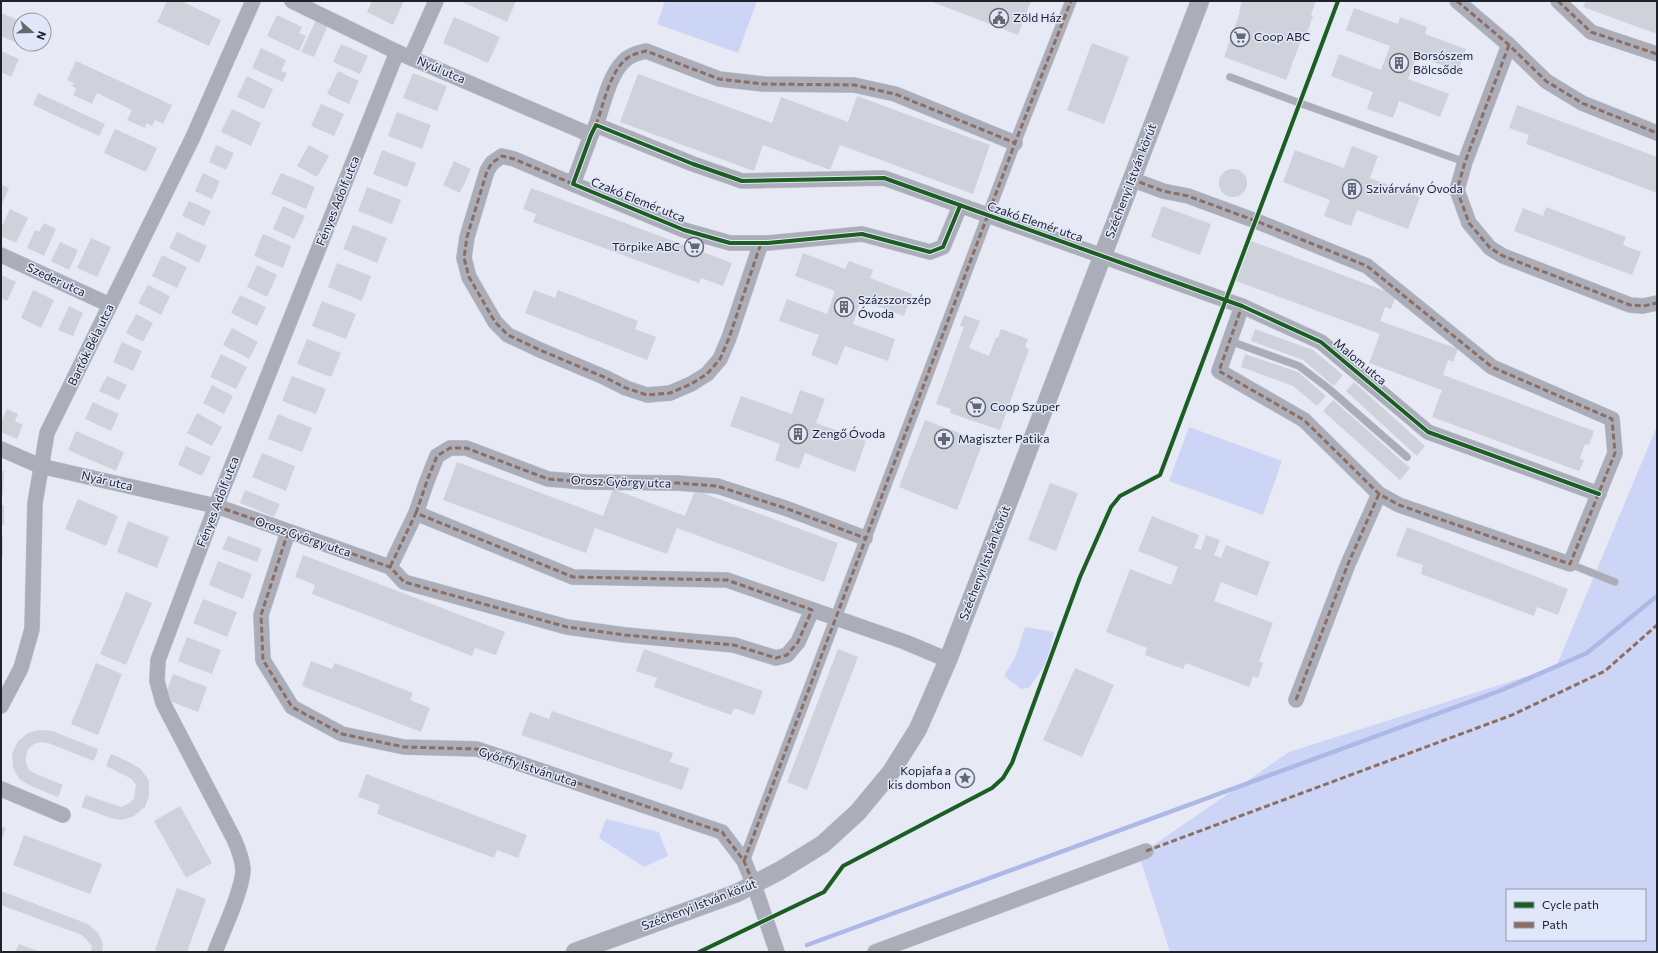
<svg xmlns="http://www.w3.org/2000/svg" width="1658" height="953" viewBox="0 0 1658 953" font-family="Commissioner,sans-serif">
<rect width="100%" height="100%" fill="#e7eaf5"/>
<!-- green -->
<g fill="#ccd5f5" fill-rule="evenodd">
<polygon points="665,1 757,1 738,53 657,24"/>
<path d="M1657,426v526h-487l-31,-97 150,-103 267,-85zM1507,890h138v50h-138z"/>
<polygon points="1189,427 1282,461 1263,515 1169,481"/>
<polygon points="1025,627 1054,632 1047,662 1029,688 1021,689 1004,676 1015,658"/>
<polygon points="606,819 659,832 668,856 644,867 599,838"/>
</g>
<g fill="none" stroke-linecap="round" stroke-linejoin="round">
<!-- stream -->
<polyline stroke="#acb8e6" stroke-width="4.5" points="807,945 1502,690 1587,653 1657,596"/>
</g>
<!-- building -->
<g fill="#cfd2da">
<polygon points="167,1 181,1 221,20 209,46 157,22"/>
<polygon points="372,1 404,1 393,25 367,12"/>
<polygon points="460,1 516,1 507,22"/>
<polygon points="930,1 1031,1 1018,35"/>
<polygon points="1242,1 1316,1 1311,15 1313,16 1305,39 1302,38 1286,80 1224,57 1240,12 1239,12"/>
<polygon points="1586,1 1657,1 1657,34 1583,7"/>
<polygon points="1354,8 1398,24 1400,17 1427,27 1425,34 1466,49 1458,71 1417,56 1408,79 1449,94 1440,117 1399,101 1393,118 1367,109 1373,92 1331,76 1339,54 1381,70 1390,46 1346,30"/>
<polygon points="1,13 20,21 20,31 15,42 1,36"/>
<polygon points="277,15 302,27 299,33 306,36 299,51 267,36"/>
<polygon points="454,17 500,37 488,63 443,43"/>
<polygon points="316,20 328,25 314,57 301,52"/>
<polygon points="1092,43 1129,57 1104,124 1067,110"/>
<polygon points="341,44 368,56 360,74 333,62"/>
<polygon points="261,48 286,60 281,71 287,73 283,82 252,68"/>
<polygon points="1,51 19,59 11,77 1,72"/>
<polygon points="76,61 172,105 163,124 155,120 152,126 147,123 145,128 127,120 132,110 97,93 92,104 73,95 76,88 72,86 74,83 67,80"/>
<polygon points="338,71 359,81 349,104 327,94"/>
<polygon points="413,73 447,86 437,111 403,98"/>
<polygon points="638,74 772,123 781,97 848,122 857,96 990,145 973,194 840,145 830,170 763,145 754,171 620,122"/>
<polygon points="247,76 273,89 264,109 237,97"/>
<polygon points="38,93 105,124 99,136 33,105"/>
<polygon points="321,104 344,114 334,136 311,126"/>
<polygon points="1517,105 1657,157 1657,193 1526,144 1529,135 1509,128"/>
<polygon points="232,109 261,123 251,146 221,132"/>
<polygon points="397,112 431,125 422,149 388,136"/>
<polygon points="115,129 157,148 146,172 104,153"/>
<polygon points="216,145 234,153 226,170 209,162"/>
<polygon points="309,145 329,156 317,177 297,166"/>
<polygon points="1352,146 1378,156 1370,178 1420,197 1408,229 1357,210 1351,226 1324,216 1330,200 1283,182 1295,150 1344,168"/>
<polygon points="382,150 416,163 407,187 373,174"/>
<polygon points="454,161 471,169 460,193 443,185"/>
<circle cx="1233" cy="183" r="14"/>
<polygon points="203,173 220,181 212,199 195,191"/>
<polygon points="281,173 315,187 306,209 271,194"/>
<polygon points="1,184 9,188 1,206"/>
<polygon points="367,187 401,200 392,224 358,211"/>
<polygon points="531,188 732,263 723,286 701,278 699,283 533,222 536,214 523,209"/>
<polygon points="189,201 211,211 204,226 182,216"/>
<polygon points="283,206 305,216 294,239 273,229"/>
<polygon points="1162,206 1211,224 1200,255 1151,237"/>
<polygon points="1546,207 1626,237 1623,245 1641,252 1632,275 1514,231 1523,208 1543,216"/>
<polygon points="10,209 28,218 16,243 1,236 1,228"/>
<polygon points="44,223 56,229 44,256 27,248 35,230 39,232"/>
<polygon points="353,225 387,238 377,263 343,249"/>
<polygon points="177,232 207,246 199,263 169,248"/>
<polygon points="263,234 291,246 283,268 254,256"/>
<polygon points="91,238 111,247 97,277 77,268"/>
<polygon points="1251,241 1396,295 1391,309 1385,307 1380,321 1458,349 1453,362 1448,360 1443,375 1594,431 1589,445 1585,444 1580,458 1584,460 1579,471 1432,417 1442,390 1369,363 1380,334 1236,281"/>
<polygon points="60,242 78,250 69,270 51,261"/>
<polygon points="803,253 845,269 849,261 873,270 870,278 912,294 904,316 861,300 853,324 895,339 888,361 845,346 837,365 811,355 819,335 779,321 787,299 827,314 835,291 795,276"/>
<polygon points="162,255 187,267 177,288 152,276"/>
<polygon points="337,263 371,276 362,301 328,287"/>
<polygon points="257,265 277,275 267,297 247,287"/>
<polygon points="1,275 16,282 7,301 1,298"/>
<polygon points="148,285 170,296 161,315 138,303"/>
<polygon points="33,290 54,300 41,328 21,318"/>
<polygon points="534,290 555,298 558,290 638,321 635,329 656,337 647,360 525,313"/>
<polygon points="240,295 266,307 257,326 231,313"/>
<polygon points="322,301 356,314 346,339 312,326"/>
<polygon points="69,306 83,313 73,336 58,330"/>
<polygon points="136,314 153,323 143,342 126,333"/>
<polygon points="964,315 980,321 969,348 989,356 996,337 998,338 1001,329 1028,339 1025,347 1029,349 1000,430 950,413 951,409 936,404 964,327 960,326"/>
<polygon points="232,328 258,342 249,359 223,345"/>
<polygon points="1255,329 1313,350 1343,375 1334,386 1303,360 1251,341"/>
<polygon points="307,339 341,353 331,377 297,364"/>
<polygon points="122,342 142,351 133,371 113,362"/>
<polygon points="221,354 247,367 236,389 210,377"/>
<polygon points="1245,354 1298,372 1326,396 1317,406 1293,386 1241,367"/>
<polygon points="107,376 127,385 119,400 99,391"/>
<polygon points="292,376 326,389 316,414 282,401"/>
<polygon points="1354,382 1425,446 1417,456 1346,391"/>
<polygon points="212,385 233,396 224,414 203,403"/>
<polygon points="800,390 825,399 816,423 866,441 855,472 805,453 799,469 775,460 780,444 730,426 741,396 792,414"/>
<polygon points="1333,400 1410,468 1400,480 1323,411"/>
<polygon points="93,402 119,414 111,431 85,419"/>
<polygon points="7,409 18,414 15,421 23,425 17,439 1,432 1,422"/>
<polygon points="197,413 222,427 212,446 187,433"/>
<polygon points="278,414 312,428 302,452 268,439"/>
<polygon points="925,420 983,442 957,510 899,487"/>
<polygon points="76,431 124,452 116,471 68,450"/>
<polygon points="186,446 211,457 202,476 178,465"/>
<polygon points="262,453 295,466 286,491 252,477"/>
<polygon points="457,462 603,516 613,489 685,516 695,490 838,543 824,582 677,528 667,554 595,528 586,553 443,500"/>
<polygon points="1,471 4,471 3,495 1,495"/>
<polygon points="1050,483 1078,493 1056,551 1028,540"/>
<polygon points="245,490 280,504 274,517 240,503"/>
<polygon points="78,499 118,516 106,546 65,529"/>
<rect x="1" y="505" width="3" height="20"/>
<polygon points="1152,516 1199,535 1194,548 1201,550 1206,535 1220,540 1214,555 1221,558 1226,545 1270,562 1257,596 1221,582 1214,601 1273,623 1259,661 1263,663 1258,678 1253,676 1249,687 1186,663 1183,669 1145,655 1147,648 1106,632 1130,569 1171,585 1178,567 1138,551"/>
<polygon points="128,521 169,537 157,568 117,552"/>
<polygon points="1407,527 1568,589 1558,615 1537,607 1534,616 1421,574 1423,565 1396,556"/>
<rect x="1" y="535" width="2" height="22"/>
<polygon points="228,536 262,549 257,562 222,549"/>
<polygon points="303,555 505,632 496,655 475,648 472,656 312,594 315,585 295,577"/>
<polygon points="218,561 252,574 243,599 209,585"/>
<polygon points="126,592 152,603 126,665 100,654"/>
<polygon points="203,599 237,612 227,637 193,623"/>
<polygon points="187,637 221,650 212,674 178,661"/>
<polygon points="644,649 763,691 754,715 734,708 731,715 654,687 657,678 636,671"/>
<polygon points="838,649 858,657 807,790 787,782"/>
<polygon points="311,661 332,669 335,663 413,693 410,700 430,708 421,732 302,686"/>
<polygon points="96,663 122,674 98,735 71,724"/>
<polygon points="1075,668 1114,685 1082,757 1043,740"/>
<polygon points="173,674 207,687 198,712 164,699"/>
<polygon points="552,711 673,753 670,762 689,768 682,790 521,735 530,712 549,719"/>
<polygon points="39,730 52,731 98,749 94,761 48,743 41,742 34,744 28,749 26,757 26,763 29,770 36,774 63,785 58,797 31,786 19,779 13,767 12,754 18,741 28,733"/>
<polygon points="111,754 131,763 141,769 149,781 149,795 145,807 134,816 122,820 110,818 81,807 86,795 121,807 128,804 134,799 136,785 132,779 106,766"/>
<polygon points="366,774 527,835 518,858 497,850 494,858 377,814 380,805 358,797"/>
<polygon points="180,806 212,863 186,878 154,821"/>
<polygon points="1,826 6,828 1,841"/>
<polygon points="24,835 102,864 90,894 13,865"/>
<polygon points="177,888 206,899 187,952 159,952 155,950"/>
<polygon points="1,891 88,924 98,933 103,944 102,952 91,952 92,946 82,935 1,905"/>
<polygon points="19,944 40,952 15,952"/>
</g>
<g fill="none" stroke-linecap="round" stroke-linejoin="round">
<!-- service casing -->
<g stroke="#c4c7cf" stroke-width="8">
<g id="service">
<polyline points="1230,77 1305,105 1465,162"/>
<polyline points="1230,341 1299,366 1328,388 1407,457"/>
<polyline points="1570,564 1615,582"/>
</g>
</g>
<!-- pedestrian casing -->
<g stroke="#c4c7cf" stroke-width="12">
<polyline id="pedestrian" points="744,861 1015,143 1071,1"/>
</g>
<!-- minor casing -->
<g stroke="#c4c7cf" stroke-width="16">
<g id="minor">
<polyline points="292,1 397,52 591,135"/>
<polyline points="1457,1 1509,45 1546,81 1582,103 1657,133"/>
<polyline points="1558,1 1591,32 1657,54"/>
<polyline points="1509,45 1465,162 1457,190 1469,223 1490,248 1503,256 1630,305 1643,306 1657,303"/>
<polyline points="411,57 436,1"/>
<path d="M596,125c7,-19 13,-49 27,-63 6,-7 15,-9 23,-11l73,28 44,5 91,1 41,9 120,49"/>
<polyline points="1131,179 1163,191 1188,196 1256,221 1367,266 1492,367 1612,419 1615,453 1570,564 1399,505 1379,494 1304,420 1219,371 1242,306"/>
<polyline points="573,184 514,159 502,156 492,163 487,171 467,237 464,258 469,277 495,322 508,335 540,350 604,377 626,388 647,395 670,393 691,384 707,374 720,359 729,338 761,243"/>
<polyline points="960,206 943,247 930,252 862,234 768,243 730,243 684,230 573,184 591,135 596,125 693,164 742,181 884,178 1242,306 1321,342 1428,432 1599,494"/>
<polyline points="1,255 110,305"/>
<polyline points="1,449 40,466 216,506 390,567 404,582 567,627 625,635 734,645 776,658 787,655 798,642 812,610"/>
<polyline points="416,513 427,481 437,456 450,448 466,448 548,479 585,482 677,483 717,486 785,508 865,538"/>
<polyline points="288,532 261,615 263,660 292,707 342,734 404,747 477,749 722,832 744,861 754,885 777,952"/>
<polyline points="390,567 416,513 573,577 727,580 905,642 948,660"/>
<polyline points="1296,700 1348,564 1379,494"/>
<polyline points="1,706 21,668 32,629 35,503 47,433 193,137 253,1"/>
<polyline points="1,789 63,815"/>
<path d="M215,952c8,-21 28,-63 28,-83 -1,-11 -5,-21 -9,-30l-71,-136 -6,-22 1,-21 58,-154 181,-454"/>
<polyline points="875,952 1146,851"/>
</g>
</g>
<!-- tertiary casing -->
<g stroke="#c4c7cf" stroke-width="19">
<polyline id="tertiary" points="575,952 737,893 781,870 823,844 858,812 891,772 918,729 948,660 1200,1"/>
</g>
<!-- service -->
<use href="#service" stroke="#abaeb9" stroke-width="7"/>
<!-- pedestrian -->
<use href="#pedestrian" stroke="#abaeb9" stroke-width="11"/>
<!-- minor -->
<use href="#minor" stroke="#abaeb9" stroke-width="15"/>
<!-- tertiary -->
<use href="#tertiary" stroke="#abaeb9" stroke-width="18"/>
<!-- quiet -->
<g stroke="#8d6e63" stroke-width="3" stroke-dasharray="6 3" stroke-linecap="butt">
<polyline points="1457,1 1509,45 1546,81 1582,103 1657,133"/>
<polyline points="1558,1 1591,32 1657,54"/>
<polyline points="1509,45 1465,162 1457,190 1469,223 1490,248 1503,256 1630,305 1643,306 1657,303"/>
<path d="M596,125c7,-19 13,-49 27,-63 6,-7 15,-9 23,-11l73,28 44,5 91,1 41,9 120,49"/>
<polyline points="1131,179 1163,191 1188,196 1256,221 1367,266 1492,367 1612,419 1615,453 1570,564 1399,505 1379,494 1304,420 1219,371 1242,306"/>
<polyline points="573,184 514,159 502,156 492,163 487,171 467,237 464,258 469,277 495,322 508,335 540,350 604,377 626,388 647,395 670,393 691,384 707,374 720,359 729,338 761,243"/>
<polyline points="216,506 390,567 404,582 567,627 625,635 734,645 776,658 787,655 798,642 812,610 727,580 573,577 416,513 390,567"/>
<polyline points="416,513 427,481 437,456 450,448 466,448 548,479 585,482 677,483 717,486 785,508 865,538"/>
<polyline points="288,532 261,615 263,660 292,707 342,734 404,747 477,749 722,832 744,861 754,885"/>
<polyline points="1296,700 1348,564 1379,494"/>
<polyline points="1146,851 1512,715 1605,671 1657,625"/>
<polyline points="744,861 1015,143 1071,1"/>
</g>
<!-- cycleway casing -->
<g stroke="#e1e7fb" stroke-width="6">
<g id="cycleway">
<polyline points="960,206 943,247 930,252 862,234 768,243 730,243 684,230 573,184 591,135 596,125 693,164 742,181 884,178 1242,306 1321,342 1428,432 1599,494"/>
<polyline points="699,952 824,892 843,866 992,788 1003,778 1012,763 1080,577 1111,507 1120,496 1160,475 1338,1"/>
</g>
</g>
<!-- cycleway -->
<use href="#cycleway" stroke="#1b5e20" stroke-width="4"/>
</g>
<!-- icons -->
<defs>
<g id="civic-ring" transform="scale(1)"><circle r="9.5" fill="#e1e7fb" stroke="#666870" stroke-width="1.5"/><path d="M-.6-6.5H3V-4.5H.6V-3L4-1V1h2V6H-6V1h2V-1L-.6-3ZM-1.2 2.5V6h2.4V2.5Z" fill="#666870"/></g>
<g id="supermarket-ring" transform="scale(1)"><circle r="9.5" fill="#e1e7fb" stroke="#666870" stroke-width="1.5"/><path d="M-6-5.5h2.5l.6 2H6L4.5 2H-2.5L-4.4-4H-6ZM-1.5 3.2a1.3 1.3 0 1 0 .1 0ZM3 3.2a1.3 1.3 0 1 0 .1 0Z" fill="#666870"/></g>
<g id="building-ring" transform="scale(1)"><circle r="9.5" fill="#e1e7fb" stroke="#666870" stroke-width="1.5"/><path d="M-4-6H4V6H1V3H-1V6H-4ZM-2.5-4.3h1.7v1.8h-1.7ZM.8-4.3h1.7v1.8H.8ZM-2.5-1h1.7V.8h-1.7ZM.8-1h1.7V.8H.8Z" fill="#666870"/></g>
<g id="pharmacy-ring" transform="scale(1)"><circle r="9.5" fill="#e1e7fb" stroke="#666870" stroke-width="1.5"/><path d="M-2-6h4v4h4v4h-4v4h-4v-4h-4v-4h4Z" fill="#666870"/></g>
<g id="sight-ring" transform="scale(1)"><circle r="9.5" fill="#e1e7fb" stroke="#666870" stroke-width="1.5"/><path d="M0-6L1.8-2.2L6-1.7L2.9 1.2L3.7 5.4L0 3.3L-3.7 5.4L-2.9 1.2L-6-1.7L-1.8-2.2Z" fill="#666870"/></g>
</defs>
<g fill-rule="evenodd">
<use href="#civic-ring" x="999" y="18"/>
<use href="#supermarket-ring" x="1240" y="37"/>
<use href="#building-ring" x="1399" y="63"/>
<use href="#building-ring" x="1352" y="189"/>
<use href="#supermarket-ring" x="694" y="247"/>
<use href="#building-ring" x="844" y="307"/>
<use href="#supermarket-ring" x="976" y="407"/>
<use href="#building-ring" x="798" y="434"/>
<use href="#pharmacy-ring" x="944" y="439"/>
<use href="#sight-ring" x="965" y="778"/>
</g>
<g text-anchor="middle" stroke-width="3" stroke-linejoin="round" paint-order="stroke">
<!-- poi labels -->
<g font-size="12" fill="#202229" stroke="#e1e7fb" text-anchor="start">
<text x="1013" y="22">Zöld Ház</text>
<text x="1254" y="41">Coop ABC</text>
<text x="1413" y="60">Borsószem<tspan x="1413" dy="14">Bölcsőde</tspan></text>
<text x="1366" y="193">Szivárvány Óvoda</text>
<text x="680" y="251" text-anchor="end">Törpike ABC</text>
<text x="858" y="304">Százszorszép<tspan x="858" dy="14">Óvoda</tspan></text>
<text x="990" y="411">Coop Szuper</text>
<text x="812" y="438">Zengő Óvoda</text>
<text x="958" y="443">Magiszter Patika</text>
<text x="951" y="775" text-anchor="end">Kopjafa a<tspan x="951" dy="14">kis dombon</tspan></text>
</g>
<!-- street labels -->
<g font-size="12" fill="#202229" stroke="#e1e7fb">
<text transform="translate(441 70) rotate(23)" y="4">Nyúl utca</text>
<text transform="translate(1131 181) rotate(-69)" y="4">Széchenyi István körút</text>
<text transform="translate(638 200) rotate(22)" y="4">Czakó Elemér utca</text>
<text transform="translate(338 201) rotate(-68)" y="4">Fényes Adolf utca</text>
<text transform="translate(1035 222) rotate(19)" y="4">Czakó Elemér utca</text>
<text transform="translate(56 280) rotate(25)" y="4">Szeder utca</text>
<text transform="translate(91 345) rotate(-64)" y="4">Bartók Béla utca</text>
<text transform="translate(1360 362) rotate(40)" y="4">Malom utca</text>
<text transform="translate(107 481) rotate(13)" y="4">Nyár utca</text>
<text transform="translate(621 482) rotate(2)" y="4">Orosz György utca</text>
<text transform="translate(218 502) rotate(-69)" y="4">Fényes Adolf utca</text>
<text transform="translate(303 537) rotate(19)" y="4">Orosz György utca</text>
<text transform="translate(985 563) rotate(-69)" y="4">Széchenyi István körút</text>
<text transform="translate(528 767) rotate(18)" y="4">Győrffy István utca</text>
<text transform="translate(699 905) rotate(-21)" y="4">Széchenyi István körút</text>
</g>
</g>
<!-- border -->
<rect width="1658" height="953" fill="none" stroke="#202229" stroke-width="4"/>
<!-- legend -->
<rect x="1506" y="889" width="140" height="52" fill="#e1e7fb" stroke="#9498a7"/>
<rect x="1514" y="902" width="20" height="6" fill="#1b5e20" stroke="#9498a7"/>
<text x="1542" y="909" font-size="12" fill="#202229">Cycle path</text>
<rect x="1514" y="922" width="20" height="6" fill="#8d6e63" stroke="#9498a7"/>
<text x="1542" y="929" font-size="12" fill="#202229">Path</text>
<!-- north arrow -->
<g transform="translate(32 32) rotate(110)"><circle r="19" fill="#e1e7fb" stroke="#9498a7"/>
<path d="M0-3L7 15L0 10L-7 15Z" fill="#666870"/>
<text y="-6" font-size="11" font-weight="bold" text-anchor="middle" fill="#202229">N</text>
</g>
</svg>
